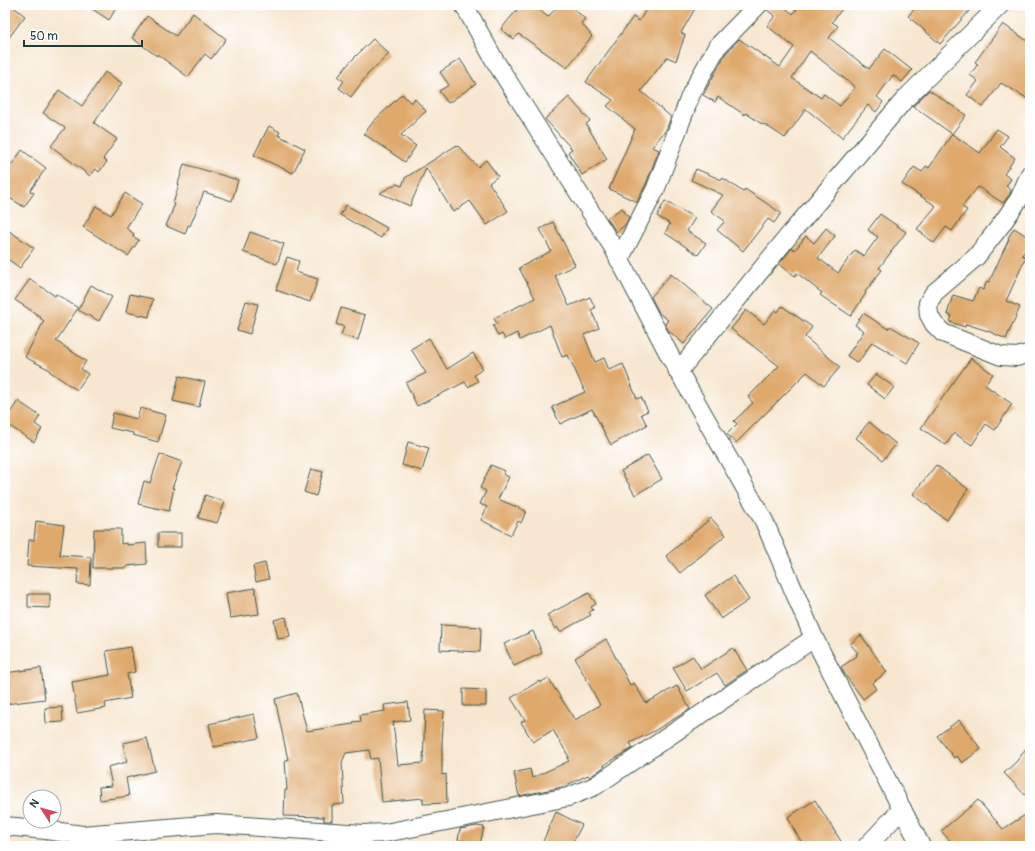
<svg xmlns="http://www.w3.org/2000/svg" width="1035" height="851" viewBox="0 0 1035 851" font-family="Pangolin,sans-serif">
<rect width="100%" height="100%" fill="#fff"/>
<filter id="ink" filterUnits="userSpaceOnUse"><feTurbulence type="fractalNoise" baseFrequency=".025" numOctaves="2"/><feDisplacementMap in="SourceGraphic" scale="8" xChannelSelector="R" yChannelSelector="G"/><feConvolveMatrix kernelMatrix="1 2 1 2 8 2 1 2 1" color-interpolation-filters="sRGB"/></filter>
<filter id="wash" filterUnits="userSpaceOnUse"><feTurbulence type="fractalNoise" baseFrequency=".012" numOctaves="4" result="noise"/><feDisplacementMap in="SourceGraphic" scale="16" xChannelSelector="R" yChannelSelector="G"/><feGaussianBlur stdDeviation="0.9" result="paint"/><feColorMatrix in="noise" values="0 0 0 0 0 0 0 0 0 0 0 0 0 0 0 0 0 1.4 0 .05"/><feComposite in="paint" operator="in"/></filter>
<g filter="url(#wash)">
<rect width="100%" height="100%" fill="#f7e7d1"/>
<g id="blocks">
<!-- building -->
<g fill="#dfa96c" fill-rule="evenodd">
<polygon points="5,5 11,5 25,16 5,43"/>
<polygon points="86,5 118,5 109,20"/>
<polygon points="521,5 533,5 548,17 559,5 570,5 585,19 581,23 592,36 567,68 519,34 514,39 501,29"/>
<polygon points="649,5 697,5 681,33 685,35 676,61 667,57 641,91 671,117 666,130 652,147 659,150 646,184 637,202 609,189 635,129 607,106 613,100 586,82 633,17 639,21"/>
<path d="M768,5h14l11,9 7,-9h45l-13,17 6,4 -9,12 40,31 16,-20 27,21 -10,12 -9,-7 -16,22 6,5 -7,10 -8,-7 -26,33 -36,-29 -21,29 -21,-14 -1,1 -17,-12 -1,2 -27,-18 -3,5 -12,-7 23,-42 13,-14 41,28 14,-20 -27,-21 8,-10 -8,-6zM810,51l45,36 -15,19 -16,-12 -3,4 -29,-20z"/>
<polygon points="918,5 962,5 969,11 940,44 908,16"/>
<polygon points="193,13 226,39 211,59 205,54 188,77 157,54 157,56 132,38 147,16 176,36"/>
<polygon points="1003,24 1030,43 1030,100 1001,83 983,107 967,95 978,81 970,75 978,64 975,62"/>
<polygon points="373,39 389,54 368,74 351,97 339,88 344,81 338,77 350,62"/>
<polygon points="460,59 476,84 448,103 439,91 449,85 440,72"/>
<polygon points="105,72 122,83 94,123 117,139 103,159 107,162 99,172 96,169 90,176 51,146 65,128 43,113 59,90 82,106"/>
<polygon points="929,90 966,115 952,134 913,106"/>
<polygon points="402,94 411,103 415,99 426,111 401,135 416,146 405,162 364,134 373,122"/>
<polygon points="569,97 590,121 586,124 607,159 582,175 568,152 572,149 545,119"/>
<polygon points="269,126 280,132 278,135 305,149 293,173 254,155"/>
<polygon points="997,129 1008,136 1000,147 1015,158 1004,174 1011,179 1006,186 1011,190 1010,194 1003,203 978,187 962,207 967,210 952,231 946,227 934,243 917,229 936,206 902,184 914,167 922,172 926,166 929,168 952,134 980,153"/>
<polygon points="457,145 478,167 486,160 498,176 489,183 508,211 487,225 470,201 453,212 426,168 410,206 380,193 396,184 402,186 405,178"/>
<polygon points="22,150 46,168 30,191 34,193 24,207 5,195 5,174"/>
<polygon points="184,164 238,180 232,201 204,192 190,226 188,225 185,234 166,226 175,204 173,204 179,184 178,184"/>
<polygon points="696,169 722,180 723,178 743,192 745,189 781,213 774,223 768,219 743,251 717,230 725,221 711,211 723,195 691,180"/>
<polygon points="125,193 142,204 126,228 134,234 132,236 139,240 128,256 83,227 96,206 111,215"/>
<polygon points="665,201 695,218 687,231 706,243 698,255 665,233 670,224 657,216"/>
<polygon points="346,205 387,228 381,238 340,215"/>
<polygon points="622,208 629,218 625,225 616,232 607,218"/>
<polygon points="880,214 906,232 879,268 882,270 865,292 866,293 851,316 820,295 822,293 797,273 795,276 779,264 792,248 795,250 806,236 814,243 826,228 835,236 818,258 838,273 855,250 864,256 878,237 868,230"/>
<polygon points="553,222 575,265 555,275 569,306 590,297 595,308 591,310 599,328 584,335 595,362 604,358 609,370 623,364 637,399 641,397 648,411 641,414 647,425 611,445 592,409 560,424 552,407 585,392 568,355 562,357 550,325 520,340 517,333 505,339 502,334 498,336 493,326 497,324 494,318 535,298 519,268 551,251 540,229"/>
<polygon points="5,228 34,248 20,268 5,257"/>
<polygon points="1014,228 1030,238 1030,243 1022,255 1026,257 1006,301 1020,307 1006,339 988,331 966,324 965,327 950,322 952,316 947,314 953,295 973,301 979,288 983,290 987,281 989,282 1009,239 1008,238"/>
<polygon points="250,232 284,244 277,264 243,252"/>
<polygon points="287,257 299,261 296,272 318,279 310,302 276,290"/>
<polygon points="671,274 713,309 684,344 669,331 665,324 668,320 659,313 651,297"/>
<polygon points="30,279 55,296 56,294 78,308 56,341 86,361 81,369 88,374 77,390 49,371 50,370 25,357 44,321 40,318 41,317 15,300"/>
<polygon points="91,285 112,297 99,321 78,310"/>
<polygon points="130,294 153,299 149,317 126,312"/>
<polygon points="246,301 258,304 250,334 237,330"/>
<polygon points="782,306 812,327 805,337 840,367 824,386 807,372 736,443 727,434 737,424 734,421 753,403 748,397 779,366 731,329 746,310 764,324 775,310 778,312"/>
<polygon points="341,308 365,315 358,340 341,335 344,327 336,324"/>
<polygon points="863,313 888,329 890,326 919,343 907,363 872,342 858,363 847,356 864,331 855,325"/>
<polygon points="429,338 447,369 473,353 483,369 474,375 478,381 468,387 465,382 417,406 406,383 426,373 411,349"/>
<polygon points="971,358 993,374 985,385 1012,404 995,430 986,424 972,445 954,433 946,445 921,428"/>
<polygon points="876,374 894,387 885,399 867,385"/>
<polygon points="179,376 205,382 199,407 173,401"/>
<polygon points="18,401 40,416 35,424 42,429 34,442 5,423 5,420"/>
<polygon points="140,408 166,415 158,442 133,435 133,433 110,428 113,413 137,419"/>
<polygon points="869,422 896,444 883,460 856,438"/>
<polygon points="408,442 429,448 422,471 402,465"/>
<polygon points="160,454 182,462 172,488 174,488 169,511 138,504 144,481 150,483"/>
<polygon points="648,455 662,479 635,495 621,471"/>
<polygon points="491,465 505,471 503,474 509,477 498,499 526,511 521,523 518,521 511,535 481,520 487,507 480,504 486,491 480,488"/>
<polygon points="936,465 968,489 947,520 931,509 931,508 913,494"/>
<polygon points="311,469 323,472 316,496 304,492"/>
<polygon points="205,495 225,502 217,523 198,518"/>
<polygon points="711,518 726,535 680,573 666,556"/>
<polygon points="36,521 64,525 60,555 91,557 90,585 77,584 78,569 27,566 29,540 34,540"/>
<polygon points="94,529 121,529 121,544 127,543 127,545 146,543 147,564 127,566 127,568 93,568"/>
<rect x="158" y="533" width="23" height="14"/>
<polygon points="265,563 269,579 256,582 253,566"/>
<polygon points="733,576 749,600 721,619 705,595"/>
<polygon points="255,588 259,614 230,618 226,593"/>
<polygon points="589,593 596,604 591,607 593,610 589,612 591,615 560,632 557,627 555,629 547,615"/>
<polygon points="28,594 50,594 50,608 28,607"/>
<polygon points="286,617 290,637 278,639 274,620"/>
<polygon points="441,625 481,627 480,652 440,650"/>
<polygon points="533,631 542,653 514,666 504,644"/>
<polygon points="861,635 887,672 872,683 876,689 863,699 845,675 841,667 857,656 856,654 858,653 850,644"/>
<polygon points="606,639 630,685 634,683 646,703 677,686 690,709 656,730 630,743 633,748 604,765 605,766 590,777 588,775 562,787 519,796 514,773 530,769 532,778 569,761 567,758 569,757 553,730 533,742 521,722 525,720 511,698 539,681 540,683 548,678 575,720 600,705 575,658"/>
<polygon points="131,647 135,672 127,674 131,698 105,703 106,708 77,713 72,682 110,675 106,651"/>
<polygon points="733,648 747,670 725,685 717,673 687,691 673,668 693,656 701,669"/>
<polygon points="41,668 45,699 5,704 5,673"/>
<polygon points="463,689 486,690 486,706 463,706"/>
<polygon points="297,693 307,731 353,724 353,722 361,721 360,715 385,711 384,705 408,702 410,720 393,722 398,765 423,763 425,710 444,711 442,742 442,775 446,774 447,803 423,804 423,798 382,802 378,758 371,759 369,750 346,753 342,762 344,804 332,805 332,821 324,821 324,817 284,816 285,790 287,790 285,760 288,760 275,699"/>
<polygon points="62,707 63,722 46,723 45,708"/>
<polygon points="254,714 259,738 214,747 209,724"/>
<polygon points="959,720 981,749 962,763 957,756 954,758 937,736"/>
<polygon points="147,738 155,771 126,778 129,796 100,800 99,787 112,786 108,767 127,762 123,743"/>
<polygon points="1030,743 1030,800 1004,773 1016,762"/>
<polygon points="815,800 844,846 804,846 793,828 788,817"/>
<polygon points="978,800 1003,829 1030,812 1030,846 955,846 941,831"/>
<polygon points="556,812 582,825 571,846 541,846"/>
<polygon points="477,826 484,827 480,844 458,840 460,829"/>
<polygon points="320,842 333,842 333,846 319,846"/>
</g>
</g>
</g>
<g filter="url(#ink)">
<use href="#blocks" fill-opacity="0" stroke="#3f564c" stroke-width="1"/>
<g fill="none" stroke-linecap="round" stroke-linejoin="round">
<!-- street casing -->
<g stroke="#3f564c" stroke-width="20">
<g id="street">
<polyline points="464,5 495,61 613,247 671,358 764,521 814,638 921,846"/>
<polyline points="1030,174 1019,199 1001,225 976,257 934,293 928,303 929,315 934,324 943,333 1001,356 1017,357 1030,353"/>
<polyline points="619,260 656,188 691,94 717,47 758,5"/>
<polyline points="678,372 791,233 906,98 1000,5"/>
<polyline points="5,826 46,830 82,835 216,824 363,834 385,833 568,797 595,786 814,638"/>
<polyline points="867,846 902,809"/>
</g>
</g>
<!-- street -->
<use href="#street" stroke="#fff" stroke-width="18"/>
</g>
</g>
<!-- margin -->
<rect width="1035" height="851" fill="none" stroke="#fff" stroke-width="20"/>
<!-- north arrow -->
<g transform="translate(42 809) rotate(306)"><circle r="19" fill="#ffffff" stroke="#a5b1ae"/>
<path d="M0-3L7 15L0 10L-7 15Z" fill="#d1495b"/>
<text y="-6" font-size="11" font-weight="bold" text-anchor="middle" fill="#1f3d34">N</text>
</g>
<!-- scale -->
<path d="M24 40v6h118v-6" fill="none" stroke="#1f3d34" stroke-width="2"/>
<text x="30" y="40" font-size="12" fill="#1f3d34" stroke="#ffffff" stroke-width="3" paint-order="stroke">50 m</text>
</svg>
